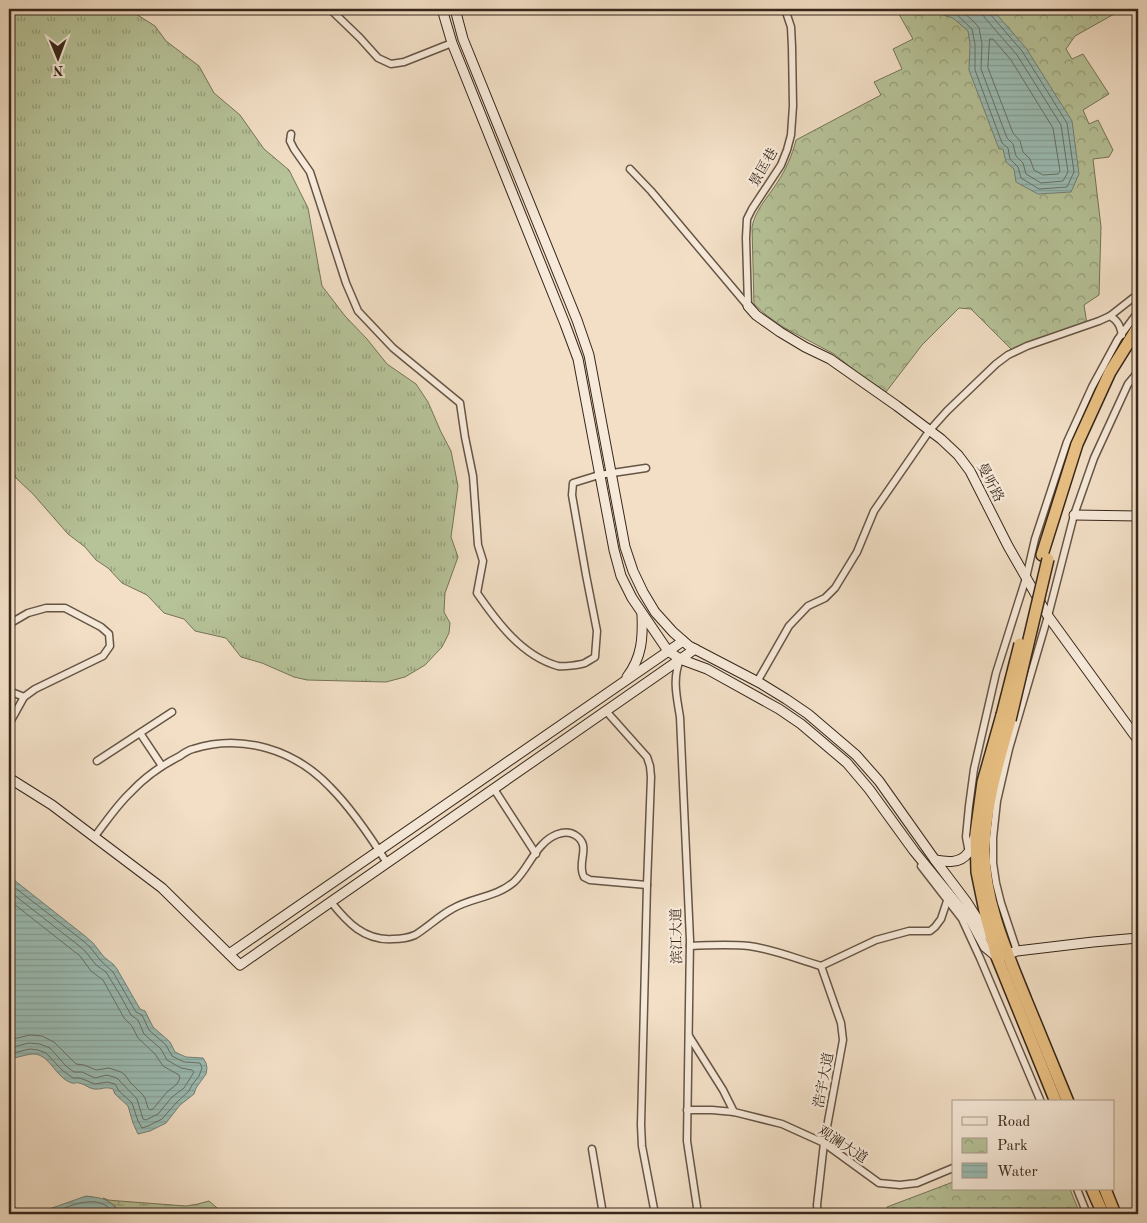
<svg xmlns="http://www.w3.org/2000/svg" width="1147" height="1223" viewBox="0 0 1147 1223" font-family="'Old Standard TT','Noto Serif SC',serif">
<defs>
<pattern id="grass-tufts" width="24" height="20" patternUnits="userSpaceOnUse" patternTransform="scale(1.25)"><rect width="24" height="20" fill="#b6c298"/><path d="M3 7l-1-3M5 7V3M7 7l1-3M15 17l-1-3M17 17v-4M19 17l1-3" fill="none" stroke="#959e7b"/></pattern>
<pattern id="wetland-marsh" width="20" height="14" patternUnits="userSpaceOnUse" patternTransform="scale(1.25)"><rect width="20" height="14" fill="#b6c298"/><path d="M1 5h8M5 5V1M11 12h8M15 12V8" fill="none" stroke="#959e7b"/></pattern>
<pattern id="park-crowns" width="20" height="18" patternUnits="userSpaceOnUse" patternTransform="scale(1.25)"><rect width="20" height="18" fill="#b6c298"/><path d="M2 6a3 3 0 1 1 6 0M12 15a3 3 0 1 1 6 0" fill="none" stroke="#959e7b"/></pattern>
<pattern id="water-rules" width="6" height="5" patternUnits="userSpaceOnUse" patternTransform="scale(1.25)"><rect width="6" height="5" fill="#9bbdb5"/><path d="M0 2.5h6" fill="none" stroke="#86a29b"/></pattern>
</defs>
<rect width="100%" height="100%" fill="#f2dfc6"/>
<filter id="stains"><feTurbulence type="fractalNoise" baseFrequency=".004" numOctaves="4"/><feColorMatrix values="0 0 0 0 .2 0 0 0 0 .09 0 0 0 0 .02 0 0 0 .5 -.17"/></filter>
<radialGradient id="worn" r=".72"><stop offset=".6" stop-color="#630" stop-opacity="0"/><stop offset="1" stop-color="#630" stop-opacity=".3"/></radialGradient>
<!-- grass -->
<polygon fill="url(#grass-tufts)" stroke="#767459" points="9,9 128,9 155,26 166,41 199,66 214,93 240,115 264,149 289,170 308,208 322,286 345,316 367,339 387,364 416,384 428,402 441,432 451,451 458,486 451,537 458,557 445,593 444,612 450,623 449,633 442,647 425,665 405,677 386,682 307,680 294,677 262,663 241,657 226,638 195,631 184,619 164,613 147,595 122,583 108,568 96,560 85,547 68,534 33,494 16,478 13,470 11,454 9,452"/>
<!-- wetland -->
<polygon fill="url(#wetland-marsh)" stroke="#767459" points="103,1198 108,1200 119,1201 186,1206 198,1204 209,1201 224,1214 120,1214 114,1205"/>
<!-- park -->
<g fill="url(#park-crowns)" stroke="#767459">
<path d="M896,9h220v4l-41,23 -9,13 6,10 11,-5 26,40 -26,16 6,14 9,-4 15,30 -4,7 -16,2 8,68 -2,68 -15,10 3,19 -75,26 -41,-41 -12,-1 -37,37 -36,47 -27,-18 -25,-20 -51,-27 -17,-12 -12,-11 -2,-77c3,-17 16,-30 25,-44 9,-14 15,-27 19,-43l85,-45 -7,-13 28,-13 -9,-20 20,-10z"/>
<polygon points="953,1182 953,1189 1070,1189 1080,1214 890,1214 887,1207"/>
</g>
<!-- water -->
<g fill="url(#water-rules)" stroke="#738177">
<polygon points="931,9 992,9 1026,48 1072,121 1079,174 1071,192 1038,194 1016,182 1014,169 1006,162 1003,149 999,149 969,70 970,44 968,31 953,18 934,12"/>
<path d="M9,876l76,60 8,7 11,14 9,7 4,5 23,40 5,2 8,16 17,15 5,10 11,5 17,1 3,5 1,5 -1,6 -10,14 -2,6 -14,11 -14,18 -16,8 -12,3 -5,-11 -5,-17 -13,-12 -2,-5c-8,-3 -12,1 -19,0 -6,-1 -9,-5 -15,-6 -5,-1 -2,1 -7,0 -17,-5 -22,-30 -40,-29 -8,1 -16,4 -23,5z"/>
<path d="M86,1196c17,2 24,3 34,18h-111v-10c9,6 18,8 29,9z"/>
</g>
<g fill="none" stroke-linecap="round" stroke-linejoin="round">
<!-- shore -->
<g stroke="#697268" stroke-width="1">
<polyline points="941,9 955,13 972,29 975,44 975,70 1002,143 1008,148 1010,159 1018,167 1021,178 1039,189 1067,187 1074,172 1067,123 1022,51 990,14 988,9"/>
<polyline points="960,9 975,23 979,28 982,44 981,69 1007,138 1013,144 1016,156 1023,163 1026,174 1041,183 1063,181 1068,172 1061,125 1017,55 985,18 982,13 982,9"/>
<polygon points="990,39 993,39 1011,60 1053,128 1060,171 1058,174 1043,175 1034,170 1030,159 1023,152 1020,141 1013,133 988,68"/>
<polyline points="9,883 82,940 90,947 101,961 113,972 136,1012 142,1015 149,1030 166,1045 172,1056 184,1062 200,1063 202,1068 199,1076 192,1085 189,1091 177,1102 162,1119 148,1126 142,1128 138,1121 132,1103 119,1091 115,1084 107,1082 95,1084 80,1078 73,1078 62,1070 46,1053 38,1050 30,1049 9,1054"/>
<polyline points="9,891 78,945 85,951 96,965 106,972 120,995 131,1015 138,1020 144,1034 161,1049 167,1060 181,1068 192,1070 194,1072 184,1088 172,1097 158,1114 146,1120 143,1119 137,1099 117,1078 107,1075 95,1078 82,1072 74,1072 66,1066 50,1048 40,1044 29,1043 9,1048"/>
<polyline points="9,900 80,956 91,971 103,980 124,1018 132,1026 138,1038 155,1054 163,1066 179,1075 180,1078 177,1084 167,1092 153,1109 150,1110 148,1108 145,1098 142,1094 130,1082 125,1075 121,1072 109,1068 96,1070 84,1065 76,1064 54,1042 42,1036 30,1035 9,1040"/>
<path d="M48,1214c21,-7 51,-24 66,0"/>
</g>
<!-- street casing -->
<g stroke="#665545" stroke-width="9">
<g id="street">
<polyline points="330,9 360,38 378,58 391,64 404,62 452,43"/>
<path d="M291,134l-1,7 4,8 16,23 36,111 12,28 35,37 67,55 5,34 8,39 5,69 5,16 -6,32c20,29 45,63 81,73 5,1 22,-1 27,-3 3,-2 7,-4 10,-6l2,-26 -11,-56 -14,-80 1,-12 26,-8 47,-7"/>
<polyline points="630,169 651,191 748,306"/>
<polyline points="748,306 746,238 747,219 752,209 781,165 787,150 791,135 793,106 792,47 791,27 785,9"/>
<path d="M1110,316c8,5 10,9 12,19"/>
<polyline points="9,624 28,613 46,608 65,608 101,627 109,634 110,646 103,656 35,689 24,697 9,724"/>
<path d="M680,660c-8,19 -3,38 0,57l10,223 -3,201 11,73"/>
<polyline points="757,682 789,626 808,606 825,598 835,588 857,552 874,511 930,430 947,411 996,364 1008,355 1027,346 1099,321 1110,316 1138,294"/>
<polyline points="9,691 24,697"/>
<polyline points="606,711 647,757 650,766 651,777 647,885 641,1125 642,1146 655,1214"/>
<polyline points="140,733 162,766"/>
<polyline points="97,761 172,712"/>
<polyline points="494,789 536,854"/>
<path d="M95,836c11,-14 22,-31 36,-44 14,-15 31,-27 49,-36 4,-3 9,-6 13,-7 49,-16 102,1 137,38 22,22 40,49 57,76"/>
<polyline points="969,853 966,837 969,806 974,769 996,673 1026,578 1035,539 1067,442 1092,387 1118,339 1138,312"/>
<polyline points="921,866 962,919 980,958 1041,1102"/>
<path d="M331,902c16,20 33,39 62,37 7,0 15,-1 22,-4 13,-8 24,-19 37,-26 20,-12 43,-11 62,-27 12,-11 17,-26 28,-37 7,-8 22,-17 33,-10 15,9 5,22 7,35 0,2 1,5 2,7l6,3 57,5"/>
<path d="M690,946c19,-1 39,-2 59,0 24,3 48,13 72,20l55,-26 33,-9h21l5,-4 6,-8 6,-18"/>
<polyline points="1017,951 1001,903 996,883 993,863 993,838 997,801 1009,749 1048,616 1074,515 1094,458 1128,384 1138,372"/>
<polyline points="689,1036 723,1090 734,1112"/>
<polyline points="687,1110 712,1110 734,1112 782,1124 824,1143 879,1183 900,1185 917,1183 953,1168"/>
<polyline points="592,1149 603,1214"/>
<polyline points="1077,1189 1087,1214"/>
<polyline points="818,1214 817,1205 824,1143 843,1040 841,1023 821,966"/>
</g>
</g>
<!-- secondary casing -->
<g stroke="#37271a" stroke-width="11">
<g id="secondary">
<polyline points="442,9 452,43 565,324 578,359 614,550 621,576 632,598 668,651 680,659 707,669 779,709 801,724 847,763 869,789 914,851 971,921 985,947 997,957 1017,951 1093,942 1138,938"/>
<polyline points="455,9 463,39 577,320 589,355 625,547 633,571 643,592 655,612 673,632 689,646 760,683 786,699 808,714 856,755 879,781 935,860 966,901 985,931 991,938"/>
<polyline points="748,306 756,315 780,332 805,347 830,359 897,406 941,439 958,455 970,471 1008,546 1048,616 1138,740"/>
<polyline points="1074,515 1138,516"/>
<path d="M627,677c15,-20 16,-39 15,-63"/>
<polyline points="9,778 52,805 162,888 240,965 695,649"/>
<path d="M935,860c11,2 25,4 33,-7 3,-4 5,-10 6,-15"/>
<polyline points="229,954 683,641"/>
</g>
</g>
<!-- highway casing -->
<g stroke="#37271a" stroke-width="14">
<g id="highway">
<polyline points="1042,555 1077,444 1110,372 1138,327"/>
<polyline points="1002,715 983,782 976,833 977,872 986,916 997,957 1056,1102"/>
<path d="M1010,720c-12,43 -25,85 -26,130 0,52 23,103 42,150 14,34 28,68 42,102"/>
<polyline points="1092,1189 1103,1214"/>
<polyline points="1105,1189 1115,1214"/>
</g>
</g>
<!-- street -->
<use href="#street" stroke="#f7eada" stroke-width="6"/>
<!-- secondary -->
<use href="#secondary" stroke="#f7eada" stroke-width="9"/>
<!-- highway -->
<use href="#highway" stroke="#e9c083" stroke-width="11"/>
<!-- highway-bridge casing -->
<g stroke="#37271a" stroke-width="14" stroke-linecap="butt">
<g id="highway-bridge">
<polyline points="1002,715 1020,644"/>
<polyline points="1010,720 1048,559"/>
</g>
</g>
<!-- highway-bridge -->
<use href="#highway-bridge" stroke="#e9c083" stroke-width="11"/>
</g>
<g text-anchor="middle" stroke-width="4.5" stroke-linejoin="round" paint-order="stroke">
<!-- street labels -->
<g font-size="14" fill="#37271a" stroke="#f7eada">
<text transform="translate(763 167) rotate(-60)" y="5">景匡巷</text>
<text transform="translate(991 482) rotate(63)" y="5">曼听路</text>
<text transform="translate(676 936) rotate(-91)" y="5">滨江大道</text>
<text transform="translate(823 1080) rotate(-79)" y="5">浩宇大道</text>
<text transform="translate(843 1144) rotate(33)" y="5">观澜大道</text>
</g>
</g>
<!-- margin -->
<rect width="1147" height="1223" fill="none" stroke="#f2dfc6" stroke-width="30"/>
<rect x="10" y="10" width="1127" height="1203" fill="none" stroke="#37271a" stroke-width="2.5"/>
<rect x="15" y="15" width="1117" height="1193" fill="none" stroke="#37271a"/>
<!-- legend -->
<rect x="952" y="1100" width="162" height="90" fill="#f7eada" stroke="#aa9c8d"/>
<rect x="962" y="1117" width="25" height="8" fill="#f7eada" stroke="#aa9c8d"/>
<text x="997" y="1126" font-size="15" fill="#37271a">Road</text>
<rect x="962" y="1138" width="25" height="15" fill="url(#park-crowns)" stroke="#aa9c8d"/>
<text x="997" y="1150" font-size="15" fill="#37271a">Park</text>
<rect x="962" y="1163" width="25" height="15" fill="url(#water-rules)" stroke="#aa9c8d"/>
<text x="997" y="1176" font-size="15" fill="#37271a">Water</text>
<!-- north arrow -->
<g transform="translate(58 58) rotate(179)" stroke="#f7eada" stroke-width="4" paint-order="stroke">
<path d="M0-4L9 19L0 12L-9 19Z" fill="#37271a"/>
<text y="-8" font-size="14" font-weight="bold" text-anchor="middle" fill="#37271a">N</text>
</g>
<rect width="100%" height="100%" filter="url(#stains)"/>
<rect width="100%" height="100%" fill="url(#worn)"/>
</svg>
